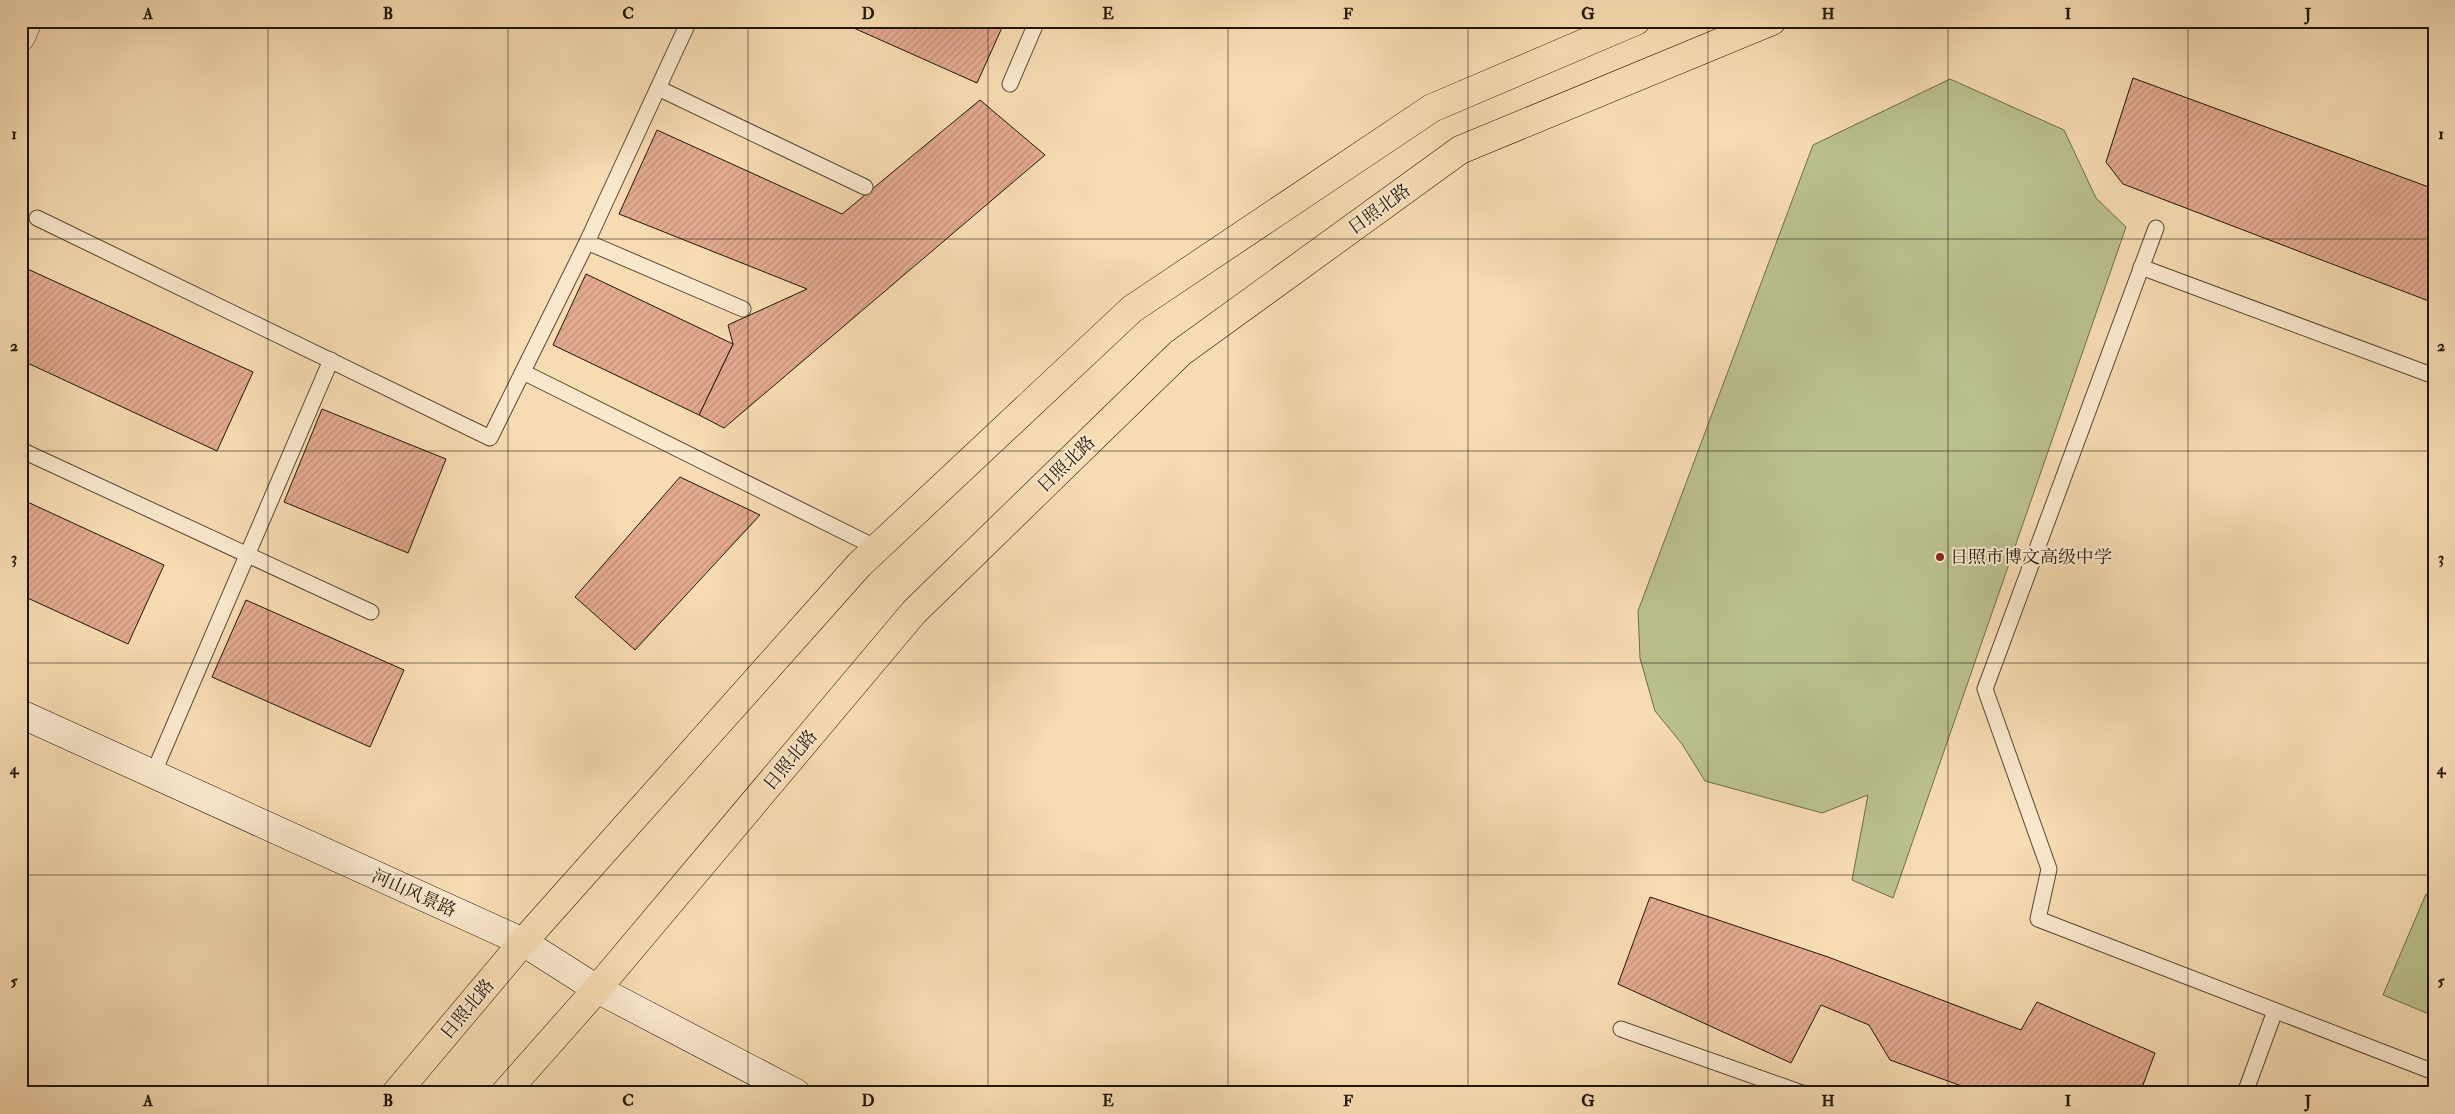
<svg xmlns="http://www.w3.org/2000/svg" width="2455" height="1114" viewBox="0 0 2455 1114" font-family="'IM FELL Double Pica','Noto Serif SC',serif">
<defs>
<pattern id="building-hatch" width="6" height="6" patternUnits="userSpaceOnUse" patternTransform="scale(1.25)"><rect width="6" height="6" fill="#e4aa90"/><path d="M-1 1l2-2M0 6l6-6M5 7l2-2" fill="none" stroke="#c3927b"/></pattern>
</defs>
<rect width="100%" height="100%" fill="#f7dbb2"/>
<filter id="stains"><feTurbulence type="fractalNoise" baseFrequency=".004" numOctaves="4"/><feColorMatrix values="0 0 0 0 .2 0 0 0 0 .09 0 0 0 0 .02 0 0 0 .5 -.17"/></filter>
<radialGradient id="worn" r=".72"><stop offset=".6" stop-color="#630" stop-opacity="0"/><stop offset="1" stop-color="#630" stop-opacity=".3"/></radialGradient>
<!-- pitch -->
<g fill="#bac18e" stroke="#6c6c4c">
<polygon points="1950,79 2064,130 2096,198 2126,227 1893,898 1852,880 1868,795 1822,813 1705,781 1682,744 1655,711 1640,658 1638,611 1813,145"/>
<polygon points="2426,894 2434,897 2434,1016 2383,995"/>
</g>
<!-- building -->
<g fill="url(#building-hatch)" stroke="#1f160a">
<polygon points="838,21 1005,21 977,83"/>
<polygon points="2133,78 2434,189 2434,303 2123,184 2106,162"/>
<polygon points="980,100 1045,155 724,428 699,415 733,344 728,325 807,289 619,214 657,130 842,214"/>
<polygon points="21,266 253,372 217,451 21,360"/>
<polygon points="586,274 733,344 699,415 553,345"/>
<polygon points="322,409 446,459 408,553 284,502"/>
<polygon points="680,477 760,515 635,650 575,597"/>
<polygon points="21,499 164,565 128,644 21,595"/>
<polygon points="246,600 404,670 370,747 212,677"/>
<polygon points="1650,897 1828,957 2021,1030 2037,1002 2155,1053 2140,1093 1981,1093 1890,1060 1869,1025 1821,1005 1791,1063 1618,984"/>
</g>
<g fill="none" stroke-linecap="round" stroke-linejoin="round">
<!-- service casing -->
<g stroke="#554734" stroke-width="17">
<g id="service">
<polyline points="689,21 658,88 865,187"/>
<polyline points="1010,84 1037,21"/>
<polyline points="658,88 587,242 743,309"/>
<polyline points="37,218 490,438 587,242"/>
<polyline points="2156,228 1985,689 2049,869 2038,919 2434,1072"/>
<polyline points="2141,267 2434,376"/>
<polyline points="523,372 877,548"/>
<polyline points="21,450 371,612"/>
<polyline points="153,774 331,360"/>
<polyline points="1621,1029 1802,1093"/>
<polyline points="2245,1093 2275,1011"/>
</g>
</g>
<!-- tertiary casing -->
<g stroke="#554734" stroke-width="29">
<polyline id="tertiary" points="21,37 28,21"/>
</g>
<!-- secondary casing -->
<g stroke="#1f160a" stroke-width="29">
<polyline id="secondary" points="21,714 523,942 597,989 796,1093"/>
</g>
<!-- primary casing -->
<g stroke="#1f160a" stroke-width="29">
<g id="primary">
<polyline points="396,1093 523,942 859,565 1132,309 1432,108 1636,21"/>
<polyline points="505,1093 597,989 914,612 1180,353 1460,150 1772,21"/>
</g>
</g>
<!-- service -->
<use href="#service" stroke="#fae8cd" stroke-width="15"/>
<!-- tertiary -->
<use href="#tertiary" stroke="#fae8cd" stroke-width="28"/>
<!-- secondary -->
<use href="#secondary" stroke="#fae8cd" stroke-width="28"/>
<!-- primary -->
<use href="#primary" stroke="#f7dbb2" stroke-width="28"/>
</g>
<!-- grid -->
<path fill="none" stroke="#1f160a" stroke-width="1" stroke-opacity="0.55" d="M268,21v1072M508,21v1072M748,21v1072M988,21v1072M1228,21v1072M1468,21v1072M1708,21v1072M1948,21v1072M2188,21v1072M21,239h2413M21,451h2413M21,663h2413M21,875h2413"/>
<!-- markers -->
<circle fill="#8f2418" stroke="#fae8cd" stroke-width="2" cx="1940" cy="557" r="5"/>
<g text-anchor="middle" stroke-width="4" stroke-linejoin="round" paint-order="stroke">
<!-- street labels -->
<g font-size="18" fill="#1f160a" stroke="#fae8cd">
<text transform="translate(1379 209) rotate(-36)" y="6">日照北路</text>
<text transform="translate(1066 464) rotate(-44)" y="6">日照北路</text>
<text transform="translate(790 760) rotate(-50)" y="6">日照北路</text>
<text transform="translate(414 893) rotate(24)" y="6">河山风景路</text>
<text transform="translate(467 1009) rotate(-50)" y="6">日照北路</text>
</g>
<!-- poi labels -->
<g font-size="18" fill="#1f160a" stroke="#fae8cd" text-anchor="start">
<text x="1950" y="563">日照市博文高级中学</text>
</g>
</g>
<!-- margin -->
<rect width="2455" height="1114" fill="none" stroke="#f7dbb2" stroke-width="55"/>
<rect x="28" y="28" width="2400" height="1058" fill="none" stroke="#1f160a" stroke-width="2"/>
<g font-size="16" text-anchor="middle" font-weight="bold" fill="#1f160a">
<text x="148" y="19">A</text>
<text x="388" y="19">B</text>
<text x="628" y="19">C</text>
<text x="868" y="19">D</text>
<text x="1108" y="19">E</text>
<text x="1348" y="19">F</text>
<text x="1588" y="19">G</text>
<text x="1828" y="19">H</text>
<text x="2068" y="19">I</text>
<text x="2308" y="19">J</text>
<text x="14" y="139">1</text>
<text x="2441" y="139">1</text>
<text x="14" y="351">2</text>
<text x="2441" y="351">2</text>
<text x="14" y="563">3</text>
<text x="2441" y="563">3</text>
<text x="14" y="774">4</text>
<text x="2441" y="774">4</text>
<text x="14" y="986">5</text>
<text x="2441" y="986">5</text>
<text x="148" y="1106">A</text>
<text x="388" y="1106">B</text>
<text x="628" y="1106">C</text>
<text x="868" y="1106">D</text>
<text x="1108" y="1106">E</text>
<text x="1348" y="1106">F</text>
<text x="1588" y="1106">G</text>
<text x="1828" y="1106">H</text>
<text x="2068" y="1106">I</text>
<text x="2308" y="1106">J</text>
</g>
<rect width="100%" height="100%" filter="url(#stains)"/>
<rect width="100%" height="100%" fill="url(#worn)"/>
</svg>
